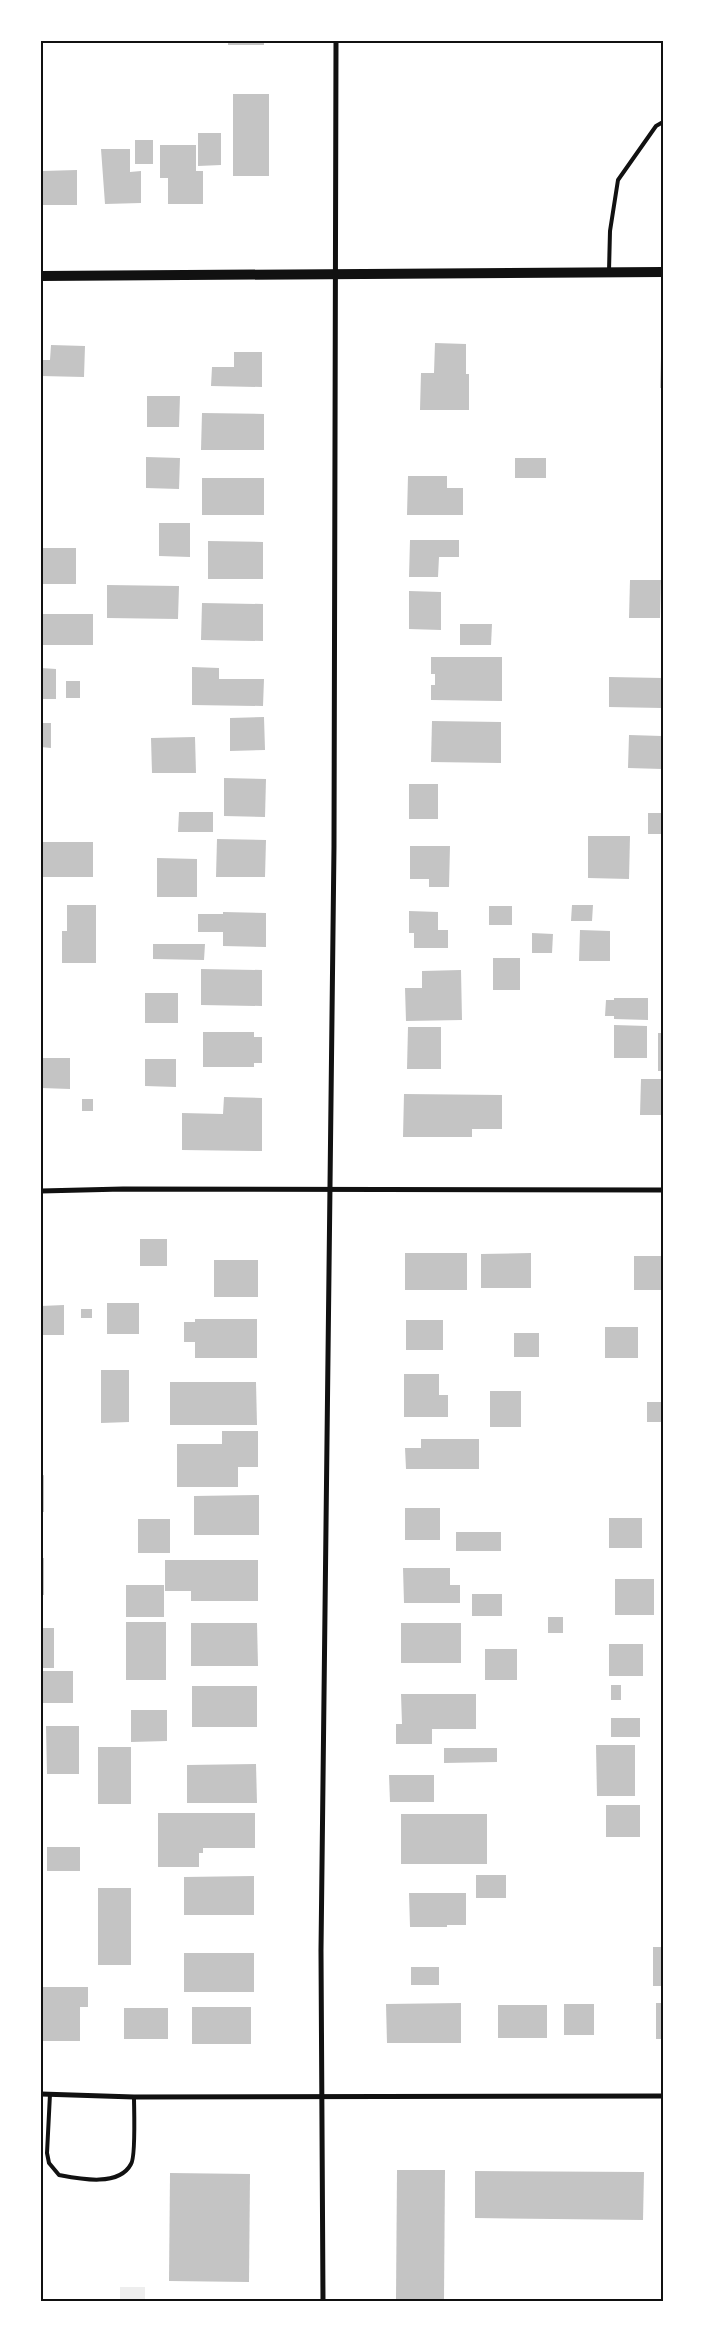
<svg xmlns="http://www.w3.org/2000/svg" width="704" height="2342" viewBox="0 0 704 2342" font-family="'Work Sans',sans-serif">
<rect width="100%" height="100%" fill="#fff"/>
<!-- green -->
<rect fill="#eee" x="120" y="2287" width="25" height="14"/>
<!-- building -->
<g fill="#c4c4c4">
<rect x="228" y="41" width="36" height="4"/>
<rect x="233" y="94" width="36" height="82"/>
<polygon points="198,133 221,133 221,165 198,166"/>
<rect x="135" y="140" width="18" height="24"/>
<polygon points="160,145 196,145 196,171 203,171 203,204 168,204 168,178 160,178"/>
<polygon points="101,149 130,149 130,172 141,171 141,203 105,204"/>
<polygon points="77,170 77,205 42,205 42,171"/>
<polygon points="435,343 466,344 466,374 469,374 469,410 420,410 421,373 434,373"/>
<polygon points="51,345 85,346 84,377 41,376 41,360 50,360"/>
<polygon points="234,352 262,352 262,387 211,386 212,367 234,367"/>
<polygon points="661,357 663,357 663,388 660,388"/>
<polygon points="147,396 180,396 179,427 147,427"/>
<polygon points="202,413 264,414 264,450 201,450"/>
<polygon points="146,457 180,458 179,489 146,488"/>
<rect x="515" y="458" width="31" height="20"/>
<polygon points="408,476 447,476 447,488 463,488 463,515 407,515"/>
<rect x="202" y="478" width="62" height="37"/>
<polygon points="159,523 190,523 190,557 159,556"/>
<polygon points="410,540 459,540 459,557 439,557 438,577 409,577"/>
<polygon points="208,541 263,542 263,579 208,579"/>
<rect x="42" y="548" width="34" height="36"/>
<polygon points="630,580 661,580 660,618 629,618"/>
<polygon points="107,585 179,586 178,619 107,618"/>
<polygon points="409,591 441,592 441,630 409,629"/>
<polygon points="202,603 263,604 263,641 201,640"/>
<rect x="41" y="614" width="52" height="31"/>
<polygon points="460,624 492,624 491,645 460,645"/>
<polygon points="431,657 502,657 502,701 431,700 431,685 435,685 435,674 431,674"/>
<polygon points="192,667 219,668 219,679 264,679 263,706 192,705"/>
<polygon points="41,668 56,669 56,699 41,699"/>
<polygon points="609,677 663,678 662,708 609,707"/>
<rect x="66" y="681" width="14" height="17"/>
<polygon points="264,717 265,750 230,751 230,718"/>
<polygon points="432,721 501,722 501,763 431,762"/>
<polygon points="41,723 51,723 51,748 41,747"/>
<polygon points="629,735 662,736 662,769 628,768"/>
<polygon points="195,737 196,773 152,773 151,738"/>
<polygon points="224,778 266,779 265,817 224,816"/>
<rect x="409" y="784" width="29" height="35"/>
<polygon points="179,812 213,812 213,832 178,832"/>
<rect x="648" y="813" width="15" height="21"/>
<polygon points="588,836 630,836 629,879 588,878"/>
<polygon points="217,839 266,840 265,877 216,877"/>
<rect x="41" y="842" width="52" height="35"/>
<polygon points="410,846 450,846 449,887 429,887 429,879 410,879"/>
<polygon points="157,858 197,859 197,897 157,897"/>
<polygon points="67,905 96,905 96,963 62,963 62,931 67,931"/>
<polygon points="572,905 593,905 592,921 571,921"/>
<rect x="489" y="906" width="23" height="19"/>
<polygon points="409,911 438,912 438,930 448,930 448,948 414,948 414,933 409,933"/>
<polygon points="223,912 266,913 266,947 223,946 223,932 198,932 198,914 223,914"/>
<polygon points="580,930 610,931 610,961 579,961"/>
<polygon points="532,933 553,934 552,953 532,953"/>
<polygon points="153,944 205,944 204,960 153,959"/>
<rect x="493" y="958" width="27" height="32"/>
<polygon points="201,969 262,970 262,1006 201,1005"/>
<polygon points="461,970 462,1020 406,1021 405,988 422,988 422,971"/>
<rect x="145" y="993" width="33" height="30"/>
<polygon points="614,998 648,998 648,1020 614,1019 614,1016 605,1016 606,1000 614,1000"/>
<polygon points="614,1025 647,1026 647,1058 614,1058"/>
<polygon points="408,1027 441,1027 441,1069 407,1069"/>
<polygon points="203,1032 254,1032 254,1037 262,1037 262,1063 254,1063 254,1067 203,1067"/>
<rect x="658" y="1033" width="5" height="38"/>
<polygon points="41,1058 70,1058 70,1089 41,1088"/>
<polygon points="145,1059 176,1059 176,1087 145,1086"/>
<polygon points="641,1079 663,1079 663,1115 640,1115"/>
<polygon points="404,1094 502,1095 502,1129 472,1129 472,1137 403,1137"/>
<polygon points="224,1097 262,1098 262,1151 182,1150 182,1113 223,1114"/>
<rect x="82" y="1099" width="11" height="12"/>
<rect x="140" y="1239" width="27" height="27"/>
<rect x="405" y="1253" width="62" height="37"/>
<polygon points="531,1253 531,1288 481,1288 481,1254"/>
<rect x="634" y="1256" width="29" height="34"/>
<rect x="214" y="1260" width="44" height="37"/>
<rect x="107" y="1303" width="32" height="31"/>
<polygon points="64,1305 64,1335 41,1335 41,1306"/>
<rect x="81" y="1309" width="11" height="9"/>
<polygon points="195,1319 257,1319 257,1358 195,1358 195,1342 184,1342 184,1322 195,1322"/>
<rect x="406" y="1320" width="37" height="30"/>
<rect x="605" y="1327" width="33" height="31"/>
<rect x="514" y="1333" width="25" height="24"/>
<polygon points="101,1370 129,1370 129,1422 101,1423"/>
<polygon points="404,1374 439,1374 439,1395 448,1395 448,1417 404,1417"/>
<polygon points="170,1382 256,1382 257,1425 170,1425"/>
<rect x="490" y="1391" width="31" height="36"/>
<rect x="647" y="1402" width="16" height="20"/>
<polygon points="222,1431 258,1431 258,1467 238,1467 238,1487 177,1487 177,1444 222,1444"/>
<rect x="661" y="1432" width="2" height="19"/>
<polygon points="421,1439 479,1439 479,1469 406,1469 405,1448 421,1448"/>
<polygon points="44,1475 44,1512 41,1512 41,1476"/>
<polygon points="259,1495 259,1535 194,1535 194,1496"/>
<rect x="405" y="1508" width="35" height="32"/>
<rect x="609" y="1518" width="33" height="30"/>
<rect x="138" y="1519" width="32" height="34"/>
<rect x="456" y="1532" width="45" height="19"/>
<rect x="41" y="1558" width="3" height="37"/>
<polygon points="165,1560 258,1560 258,1601 191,1601 191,1591 165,1591"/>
<polygon points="403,1568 450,1568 450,1585 460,1585 460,1603 404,1603"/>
<rect x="615" y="1579" width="39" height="36"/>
<rect x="126" y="1585" width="38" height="32"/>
<rect x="472" y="1594" width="30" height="22"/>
<rect x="548" y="1617" width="15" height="16"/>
<rect x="126" y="1622" width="40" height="58"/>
<polygon points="191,1623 257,1623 258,1666 191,1666"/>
<rect x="401" y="1623" width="60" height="40"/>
<rect x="41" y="1628" width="13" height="40"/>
<rect x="609" y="1644" width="34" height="32"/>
<rect x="485" y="1649" width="32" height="31"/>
<rect x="42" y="1671" width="31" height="32"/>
<rect x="611" y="1685" width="10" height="15"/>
<rect x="192" y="1686" width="65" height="41"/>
<polygon points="401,1694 476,1694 476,1729 432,1729 432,1744 396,1744 396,1724 402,1724"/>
<polygon points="131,1710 167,1710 167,1741 131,1742"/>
<rect x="611" y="1718" width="29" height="19"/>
<polygon points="46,1726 79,1726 79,1774 47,1774"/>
<polygon points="596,1745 635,1745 635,1796 597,1796"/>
<rect x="98" y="1747" width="33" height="57"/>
<polygon points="444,1748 497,1748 497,1762 444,1763"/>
<polygon points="256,1764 257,1803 187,1803 187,1765"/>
<polygon points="389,1775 434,1775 434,1802 390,1802"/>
<rect x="606" y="1805" width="34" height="32"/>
<polygon points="158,1813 255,1813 255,1848 203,1848 203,1853 199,1853 199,1867 158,1867"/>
<rect x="401" y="1814" width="86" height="50"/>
<rect x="47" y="1847" width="33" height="24"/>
<rect x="476" y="1875" width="30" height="23"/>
<polygon points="254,1876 254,1915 184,1915 184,1877"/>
<rect x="98" y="1888" width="33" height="77"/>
<polygon points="409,1893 466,1893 466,1925 447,1925 447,1927 410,1927"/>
<rect x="653" y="1947" width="10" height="39"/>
<rect x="184" y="1953" width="70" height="39"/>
<rect x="411" y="1967" width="28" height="18"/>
<polygon points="41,1987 88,1987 88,2007 80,2007 80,2041 41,2041"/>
<polygon points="461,2003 461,2043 387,2043 386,2004"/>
<rect x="656" y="2003" width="7" height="36"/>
<rect x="564" y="2004" width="30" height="31"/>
<rect x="498" y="2005" width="49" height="33"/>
<rect x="192" y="2007" width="59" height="37"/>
<rect x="124" y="2008" width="44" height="31"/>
<polygon points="397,2170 445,2170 444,2300 396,2299"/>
<polygon points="475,2171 644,2172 643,2220 475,2218"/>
<polygon points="170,2173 250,2174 249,2282 169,2281"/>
<rect x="55" y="2299" width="28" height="2"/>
</g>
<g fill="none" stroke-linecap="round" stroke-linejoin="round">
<!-- service -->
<g stroke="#111" stroke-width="4">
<polyline points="609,271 610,231 618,180 656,126 663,122"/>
<path d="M50,2094l-3,59 2,10 10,12c21,4 60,12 72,-11 5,-7 3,-55 3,-67"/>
</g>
<!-- minor -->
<g stroke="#111" stroke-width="5">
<polyline points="41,1191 123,1189 663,1190"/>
<polyline points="41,2094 134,2097 663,2096"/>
<polyline points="323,2301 321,1951 334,846 336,41"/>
</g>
<!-- secondary -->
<polyline stroke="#111" stroke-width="10" points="41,276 663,272"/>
</g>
<!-- border -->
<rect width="704" height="2342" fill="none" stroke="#ffffff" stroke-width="85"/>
<rect x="42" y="42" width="620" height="2258" fill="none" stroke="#111" stroke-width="2"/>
</svg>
